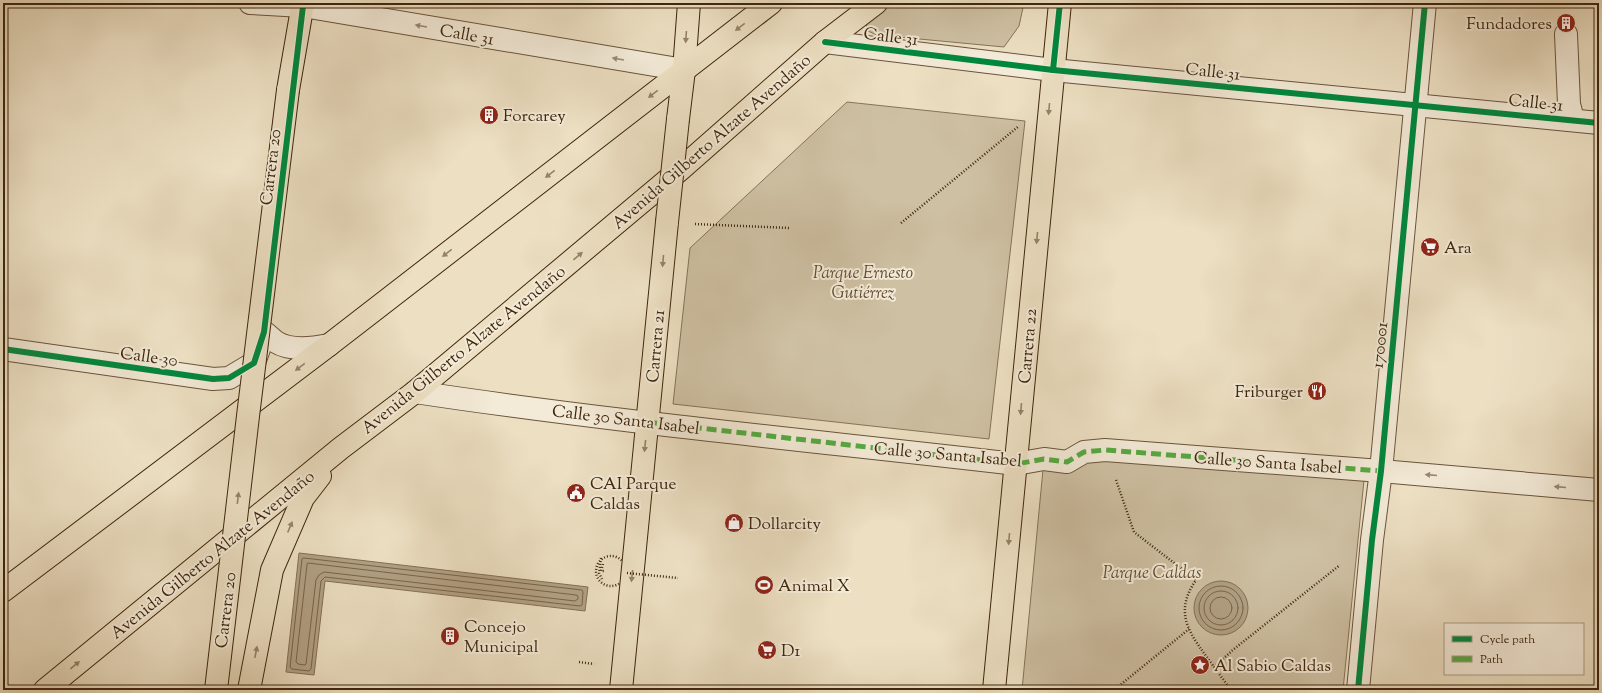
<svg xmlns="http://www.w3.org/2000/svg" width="1602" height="693" viewBox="0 0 1602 693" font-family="'Sorts Mill Goudy',serif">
<rect width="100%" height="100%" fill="#ecdfc2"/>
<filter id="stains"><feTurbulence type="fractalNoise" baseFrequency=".005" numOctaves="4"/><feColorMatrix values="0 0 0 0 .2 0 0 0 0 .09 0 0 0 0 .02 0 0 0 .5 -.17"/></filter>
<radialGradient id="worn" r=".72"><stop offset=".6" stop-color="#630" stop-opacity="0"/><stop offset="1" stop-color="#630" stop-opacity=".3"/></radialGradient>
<!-- green -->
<g fill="#cec0a3" stroke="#867358">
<polygon points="892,3 1024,3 1019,26 1004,47 877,35 868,31 866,23"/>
<polygon points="847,102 1025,121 989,439 673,404 690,248"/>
<polygon points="1084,452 1365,470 1343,690 1022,690 1044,459"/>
</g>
<!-- water -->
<g fill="#b1a084" stroke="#836f54">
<polygon points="299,553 588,587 585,611 325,581 314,675 286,672"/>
<circle cx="1221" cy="608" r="27"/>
</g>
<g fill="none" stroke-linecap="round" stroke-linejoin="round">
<!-- shore -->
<g stroke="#786348" stroke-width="1">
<polygon points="304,558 582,590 583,592 582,605 580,606 325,577 321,581 311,669 309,671 292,669 290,667 302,559"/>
<polygon points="308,563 576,595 578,596 578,599 575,601 324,572 319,575 316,580 306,664 305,665 298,664 296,662 307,565"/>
<circle cx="1221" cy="608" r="22"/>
<circle cx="1221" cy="608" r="17"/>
<circle cx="1221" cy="608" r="11"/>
</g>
<!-- minor casing -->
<g stroke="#6a543a" stroke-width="24">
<g id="minor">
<polyline points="250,3 303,6 684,70"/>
<polyline points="1566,34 1569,104 1573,120"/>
<polyline points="825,42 1053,70 1599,123"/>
<path d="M264,332c4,3 8,7 12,10 14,9 38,6 53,3"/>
<polyline points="3,349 213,379 229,378 254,363 259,349"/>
<path d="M415,392c199,30 401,49 601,72l28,-5 23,3 17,-10 21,-2 276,21 218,19"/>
<polyline points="1358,690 1372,540 1381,471 1425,3"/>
</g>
</g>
<!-- major casing -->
<g stroke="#3e260d" stroke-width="24">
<g id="major">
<polyline points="288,90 303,3"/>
<polyline points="678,119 684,70 689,3"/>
<polyline points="3,591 329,345 771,3"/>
<polyline points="45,690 341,448 415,392 682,168 825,42 876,3"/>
<polyline points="249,690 272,570 303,498 320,476"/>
<polyline points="621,690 667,222"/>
<polyline points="994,690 1060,3"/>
</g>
</g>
<!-- path -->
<g stroke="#3e260d" stroke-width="2.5" stroke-dasharray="1 2" stroke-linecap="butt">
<polyline points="901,223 1019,126"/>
<polyline points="695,224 789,228"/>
<path d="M1116,480l18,52 62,48c-25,36 -3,57 18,87l20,-18 106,-84"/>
<circle cx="611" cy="571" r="15"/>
<polyline points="601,558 599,573 602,579"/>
<polyline points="603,564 601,571 605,571"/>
<polyline points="579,662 594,664"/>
<polyline points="1214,667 1231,690"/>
<polyline points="1114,690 1189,629"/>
</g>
<!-- minor -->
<use href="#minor" stroke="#f3ead7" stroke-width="22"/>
<!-- major -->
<use href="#major" stroke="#ecdfc2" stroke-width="22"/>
<!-- major-bridge casing -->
<g stroke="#3e260d" stroke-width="24" stroke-linecap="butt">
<g id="major-bridge">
<polyline points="667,222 678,119"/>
<polyline points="216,690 248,416 288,90"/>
</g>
</g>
<!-- path-bridge -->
<polyline stroke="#3e260d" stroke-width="2.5" stroke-dasharray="1 2" stroke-linecap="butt" points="627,573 678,578"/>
<!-- major-bridge -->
<use href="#major-bridge" stroke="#ecdfc2" stroke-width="22"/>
<!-- quiet -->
<polyline stroke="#55aa41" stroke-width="5" stroke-dasharray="10 5" stroke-linecap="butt" points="647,422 1016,464 1044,459 1067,462 1084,452 1105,450 1381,471"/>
<!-- cycleway casing -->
<g stroke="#f3ead7" stroke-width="8">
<g id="cycleway">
<polyline points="825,42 1053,70 1599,123"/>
<polyline points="1053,70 1060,3"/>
<polyline points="3,349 213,379 229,378 254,363 264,332 303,6"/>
<polyline points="1358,690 1372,540 1381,471 1425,3"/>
</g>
</g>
<!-- cycleway -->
<use href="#cycleway" stroke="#00873e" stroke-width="6"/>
</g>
<!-- one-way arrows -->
<defs><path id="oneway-solid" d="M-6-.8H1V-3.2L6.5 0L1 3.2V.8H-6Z"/></defs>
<g fill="#988872">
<use href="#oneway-solid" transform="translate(421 26) rotate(-170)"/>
<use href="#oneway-solid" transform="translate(618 59) rotate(-170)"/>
<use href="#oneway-solid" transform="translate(1431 475) rotate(-175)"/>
<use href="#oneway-solid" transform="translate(1560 487) rotate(-175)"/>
</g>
<g fill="#958268">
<use href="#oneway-solid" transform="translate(740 27) rotate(142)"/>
<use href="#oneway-solid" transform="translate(686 37) rotate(94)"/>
<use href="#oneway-solid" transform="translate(653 94) rotate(142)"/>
<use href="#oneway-solid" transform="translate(1049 109) rotate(95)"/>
<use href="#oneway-solid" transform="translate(550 174) rotate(142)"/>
<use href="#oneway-solid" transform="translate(1037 238) rotate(95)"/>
<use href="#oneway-solid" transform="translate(447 253) rotate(142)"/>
<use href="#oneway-solid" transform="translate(578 256) rotate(-40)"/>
<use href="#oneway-solid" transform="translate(663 261) rotate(95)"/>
<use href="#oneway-solid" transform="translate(300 367) rotate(143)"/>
<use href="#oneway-solid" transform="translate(1021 409) rotate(95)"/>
<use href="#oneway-solid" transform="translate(645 446) rotate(96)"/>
<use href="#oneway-solid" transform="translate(238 498) rotate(-83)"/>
<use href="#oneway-solid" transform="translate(290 527) rotate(-67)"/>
<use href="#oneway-solid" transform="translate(1009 539) rotate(95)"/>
<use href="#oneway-solid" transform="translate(632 576) rotate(96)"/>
<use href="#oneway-solid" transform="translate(256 652) rotate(-79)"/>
<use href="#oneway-solid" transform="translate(75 665) rotate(-39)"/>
</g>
<!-- icons -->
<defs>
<g id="building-disc" transform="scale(1)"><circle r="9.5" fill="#8f2418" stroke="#f3ead7"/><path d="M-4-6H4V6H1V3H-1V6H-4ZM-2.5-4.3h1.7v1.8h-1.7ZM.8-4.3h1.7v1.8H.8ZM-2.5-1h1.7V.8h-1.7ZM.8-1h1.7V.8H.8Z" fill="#fff"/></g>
<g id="supermarket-disc" transform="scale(1)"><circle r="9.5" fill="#8f2418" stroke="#f3ead7"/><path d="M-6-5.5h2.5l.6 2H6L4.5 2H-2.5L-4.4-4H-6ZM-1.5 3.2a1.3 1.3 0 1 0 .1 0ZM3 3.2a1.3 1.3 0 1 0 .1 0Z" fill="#fff"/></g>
<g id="restaurant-disc" transform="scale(1)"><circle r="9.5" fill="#8f2418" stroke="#f3ead7"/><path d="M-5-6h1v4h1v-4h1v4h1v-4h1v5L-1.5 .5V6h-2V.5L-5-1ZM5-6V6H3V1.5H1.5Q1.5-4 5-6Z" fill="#fff"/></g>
<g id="civic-disc" transform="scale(1)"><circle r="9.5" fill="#8f2418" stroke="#f3ead7"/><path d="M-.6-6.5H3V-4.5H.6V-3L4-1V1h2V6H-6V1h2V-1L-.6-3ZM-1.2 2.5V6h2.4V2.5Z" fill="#fff"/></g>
<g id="shop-disc" transform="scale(1)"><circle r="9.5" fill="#8f2418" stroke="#f3ead7"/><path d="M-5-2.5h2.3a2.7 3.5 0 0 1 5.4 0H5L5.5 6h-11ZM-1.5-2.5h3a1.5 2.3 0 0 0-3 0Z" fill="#fff"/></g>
<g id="stadium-disc" transform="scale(1)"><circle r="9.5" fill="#8f2418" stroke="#f3ead7"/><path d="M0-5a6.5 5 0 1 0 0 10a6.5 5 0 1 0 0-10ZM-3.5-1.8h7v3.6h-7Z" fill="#fff"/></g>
<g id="sight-disc" transform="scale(1)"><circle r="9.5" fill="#8f2418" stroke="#f3ead7"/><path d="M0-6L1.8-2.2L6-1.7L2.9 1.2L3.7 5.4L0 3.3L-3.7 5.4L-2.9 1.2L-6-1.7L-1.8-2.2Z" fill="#fff"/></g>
</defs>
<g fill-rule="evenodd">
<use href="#building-disc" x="1566" y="23"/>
<use href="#building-disc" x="489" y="115"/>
<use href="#supermarket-disc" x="1430" y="247"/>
<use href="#restaurant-disc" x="1317" y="391"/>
<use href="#civic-disc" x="576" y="493"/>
<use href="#shop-disc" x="734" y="523"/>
<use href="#stadium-disc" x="764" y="585"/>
<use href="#building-disc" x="450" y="636"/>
<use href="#supermarket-disc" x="767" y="650"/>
<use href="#sight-disc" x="1200" y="665"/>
</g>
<g text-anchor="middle" stroke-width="4" stroke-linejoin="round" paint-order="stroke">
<!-- poi labels -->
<g font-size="17" fill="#3e260d" stroke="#f3ead7" text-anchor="start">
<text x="1552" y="29" text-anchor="end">Fundadores</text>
<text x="503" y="121">Forcarey</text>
<text x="1444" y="253">Ara</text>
<text x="1303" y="397" text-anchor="end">Friburger</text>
<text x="590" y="489">CAI Parque<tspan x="590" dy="20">Caldas</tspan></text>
<text x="748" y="529">Dollarcity</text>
<text x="778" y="591">Animal X</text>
<text x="464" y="632">Concejo<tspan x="464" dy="20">Municipal</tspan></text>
<text x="781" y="656">D1</text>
<text x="1214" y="671">Al Sabio Caldas</text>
</g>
<!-- street labels -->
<g font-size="17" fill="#3e260d" stroke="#f3ead7">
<text transform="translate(467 34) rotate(10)" y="6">Calle 31</text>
<text transform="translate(891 36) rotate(7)" y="6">Calle 31</text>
<text transform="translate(1213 71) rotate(6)" y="6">Calle 31</text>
<text transform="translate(1536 102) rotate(6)" y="6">Calle 31</text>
<text transform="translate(711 141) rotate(-41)" y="6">Avenida Gilberto Alzate Avendaño</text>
<text transform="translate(270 167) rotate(-83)" y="6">Carrera 20</text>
<text transform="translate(1379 345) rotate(-84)" y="6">170001</text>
<text transform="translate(655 346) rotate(-85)" y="6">Carrera 21</text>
<text transform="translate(1027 346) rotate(-85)" y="6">Carrera 22</text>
<text transform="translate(463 349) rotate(-39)" y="6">Avenida Gilberto Alzate Avendaño</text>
<text transform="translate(149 356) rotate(8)" y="6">Calle 30</text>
<text transform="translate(626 419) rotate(7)" y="6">Calle 30 Santa Isabel</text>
<text transform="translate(948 454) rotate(5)" y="6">Calle 30 Santa Isabel</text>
<text transform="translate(1268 462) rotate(4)" y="6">Calle 30 Santa Isabel</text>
<text transform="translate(212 554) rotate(-39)" y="6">Avenida Gilberto Alzate Avendaño</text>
<text transform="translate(225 610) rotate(-83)" y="6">Carrera 20</text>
</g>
<!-- park labels -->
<g font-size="17" font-style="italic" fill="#624c32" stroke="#f3ead7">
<text x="863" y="278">Parque Ernesto<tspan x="863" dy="20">Gutiérrez</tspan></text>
<text x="1152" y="578">Parque Caldas</text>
</g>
</g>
<!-- margin -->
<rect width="1602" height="693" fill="none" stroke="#ecdfc2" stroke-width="16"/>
<rect x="4" y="4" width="1594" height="685" fill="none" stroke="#3e260d" stroke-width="2"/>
<rect x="8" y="8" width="1586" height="677" fill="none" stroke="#3e260d"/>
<!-- legend -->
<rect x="1444" y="623" width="140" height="52" fill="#f3ead7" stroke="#ab9c86"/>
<rect x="1452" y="636" width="20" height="6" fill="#00873e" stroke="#ab9c86"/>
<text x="1480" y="643" font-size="12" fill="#3e260d">Cycle path</text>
<rect x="1452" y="656" width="20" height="6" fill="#55aa41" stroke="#ab9c86"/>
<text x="1480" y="663" font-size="12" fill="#3e260d">Path</text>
<rect width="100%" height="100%" filter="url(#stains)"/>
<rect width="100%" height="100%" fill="url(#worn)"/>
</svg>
